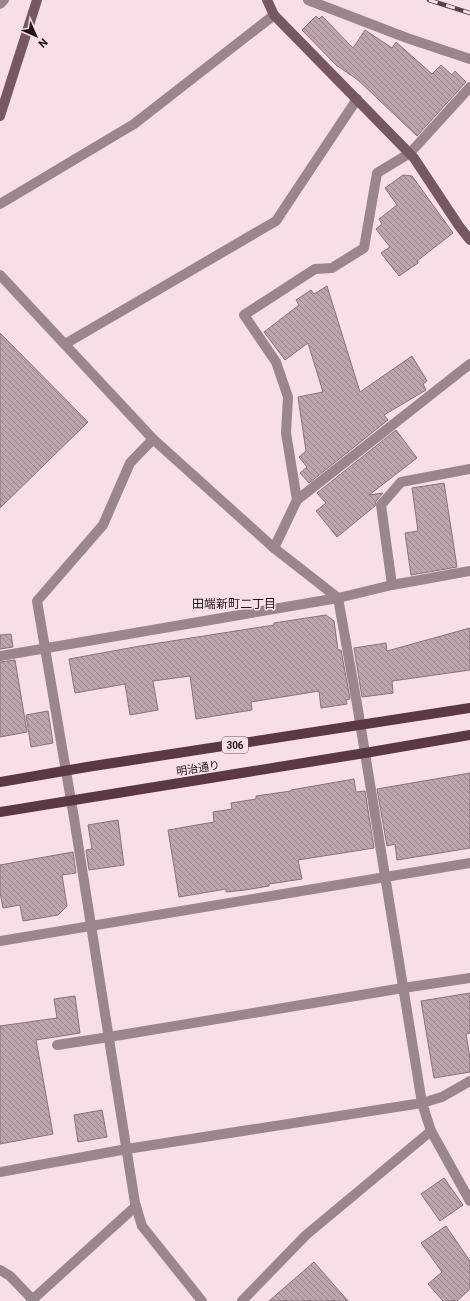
<svg xmlns="http://www.w3.org/2000/svg" width="470" height="1301" viewBox="0 0 470 1301" font-family="Roboto,'Noto Sans JP',sans-serif">
<defs>
<pattern id="building-back-hatch" width="6" height="6" patternUnits="userSpaceOnUse"><rect width="6" height="6" fill="#bda6aa"/><path d="M-1 5l2 2M0 0l6 6M5-1l2 2" fill="none" stroke="#998689"/></pattern>
</defs>
<rect width="100%" height="100%" fill="#f7dfe3"/>
<!-- building -->
<g fill="url(#building-back-hatch)" stroke="#887377">
<polygon points="316,16 319,19 322,16 353,48 365,30 392,48 396,42 432,74 441,65 452,75 455,71 466,82 417,136 358,80 336,65 302,30"/>
<polygon points="403,175 412,176 453,233 417,261 418,263 399,276 381,253 390,247 376,229 382,224 379,219 397,205 385,188"/>
<polygon points="327,286 360,392 412,356 427,381 423,384 426,390 384,415 388,420 309,483 300,473 307,467 299,457 306,451 298,397 323,392 308,343 285,360 264,332 299,305 296,300 311,290 314,294"/>
<polygon points="0,333 88,422 0,508"/>
<polygon points="396,430 417,458 369,495 383,493 376,501 375,506 337,537 316,511 326,503 317,493"/>
<polygon points="444,483 457,567 411,575 405,533 418,531 412,488"/>
<polygon points="326,615 334,621 338,650 341,650 350,699 346,700 347,704 321,708 319,691 251,702 252,710 196,719 190,676 153,681 158,710 130,715 125,684 75,693 69,659 140,646 274,625 274,623"/>
<polygon points="470,628 470,670 392,681 393,693 362,697 354,648 386,643 387,651"/>
<polygon points="11,634 13,647 0,649 0,635"/>
<polygon points="15,660 27,732 0,737 0,662"/>
<polygon points="48,711 53,743 31,747 26,715"/>
<polygon points="470,773 470,848 397,860 395,844 387,846 377,789"/>
<polygon points="354,779 356,792 365,791 374,848 298,860 302,879 269,884 269,886 245,890 226,892 226,889 179,897 168,830 214,822 213,812 232,809 231,803 256,799 256,796 291,791 291,790"/>
<polygon points="118,820 124,865 89,870 86,850 92,849 88,825"/>
<polygon points="73,852 76,873 62,875 67,906 58,915 23,921 20,905 3,908 0,892 0,865"/>
<polygon points="470,993 470,1033 466,1034 470,1058 470,1072 434,1078 421,1001"/>
<polygon points="75,996 80,1033 36,1040 53,1134 0,1144 0,1026 57,1018 54,999"/>
<polygon points="102,1110 107,1137 78,1142 74,1115"/>
<polygon points="444,1178 463,1205 440,1221 421,1194"/>
<polygon points="446,1226 470,1261 470,1289 457,1301 443,1301 428,1284 442,1272 421,1243"/>
<polygon points="314,1262 348,1301 269,1301"/>
</g>
<g fill="none" stroke-linecap="round" stroke-linejoin="round">
<!-- lane -->
<g stroke="#9b8689" stroke-width="10">
<polyline points="65,344 276,221 357,99"/>
<polyline points="297,500 286,433 288,397 276,362 244,315 315,269 332,268 364,248 377,173 410,153"/>
<polyline points="57,1045 109,1037"/>
<polyline points="470,1081 442,1097 422,1103 431,1131 470,1201"/>
<polyline points="0,1270 10,1276 34,1301"/>
<polyline points="242,1301 306,1235 431,1131"/>
</g>
<!-- street -->
<g stroke="#9b8689" stroke-width="10">
<polyline points="308,0 407,38 470,59"/>
<polyline points="0,4 4,0"/>
<polyline points="410,153 470,87"/>
<polyline points="0,204 134,124 274,15"/>
<polyline points="0,275 153,439 274,548 338,598 357,704 422,1103 127,1149 0,1172"/>
<polyline points="153,439 130,463 103,525 37,601 74,818 135,1203 142,1226 202,1301"/>
<polyline points="274,548 297,500 470,364"/>
<polyline points="392,585 381,505 401,482 470,469"/>
<polyline points="0,656 338,598 392,585 470,571"/>
<polyline points="0,941 470,863"/>
<polyline points="109,1037 403,988 470,978"/>
<polyline points="31,1301 136,1206"/>
</g>
<!-- secondary -->
<g stroke="#76585e" stroke-width="10">
<polyline points="267,0 274,15 414,158 459,226 470,240"/>
<polyline points="0,116 37,0"/>
</g>
<!-- primary -->
<g stroke="#5b3940" stroke-width="10">
<polyline points="0,782 87,767 470,708"/>
<polyline points="0,812 365,753 470,735"/>
</g>
<!-- rail casing -->
<g stroke="#514547" stroke-width="4.5">
<polyline id="rail" points="429,0 470,13"/>
</g>
<!-- rail -->
<use href="#rail" stroke="#f7dfe3" stroke-width="3" stroke-dasharray="9" stroke-linecap="butt"/>
</g>
<g text-anchor="middle" stroke-width="3" stroke-linejoin="round" paint-order="stroke">
<!-- shield labels -->
<rect fill="#f7dfe3" stroke="#5e5254" stroke-width="1" x="222" y="737" width="26" height="16" rx="3"/>
<g font-size="10" font-weight="bold" fill="#1d1516">
<text x="235" y="749">306</text>
</g>
<!-- street labels -->
<g font-size="11" fill="#1d1516" stroke="#f7dfe3">
<text transform="translate(198 768) rotate(-9)" y="4">明治通り</text>
</g>
<!-- neighbourhood labels -->
<g font-size="12" fill="#1d1516" stroke="#f7dfe3">
<text x="234" y="608">田端新町二丁目</text>
</g>
</g>
<!-- north arrow -->
<g transform="translate(36 36) rotate(135)" stroke="#f7dfe3" stroke-width="3" paint-order="stroke">
<path d="M0-3L7 15L0 10L-7 15Z" fill="#1d1516"/>
<text y="-6" font-size="11" font-weight="bold" text-anchor="middle" fill="#1d1516">N</text>
</g>
</svg>
